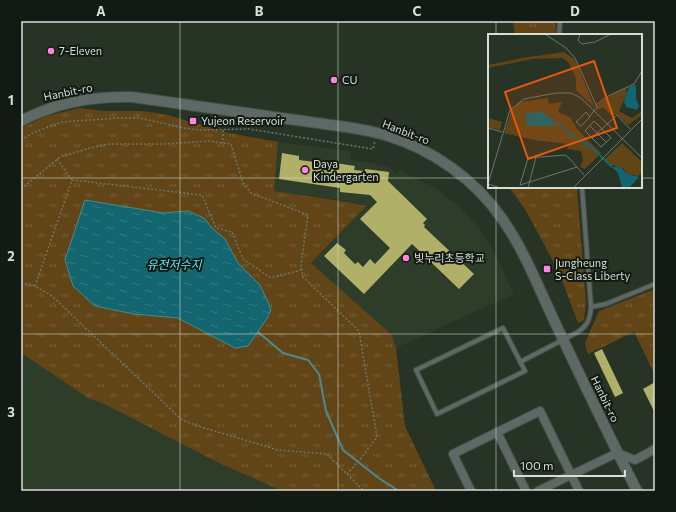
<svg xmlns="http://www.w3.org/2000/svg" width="676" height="512" viewBox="0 0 676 512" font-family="Commissioner,'Noto Sans KR',sans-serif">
<defs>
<pattern id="park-tufts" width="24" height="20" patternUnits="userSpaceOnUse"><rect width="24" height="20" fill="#614516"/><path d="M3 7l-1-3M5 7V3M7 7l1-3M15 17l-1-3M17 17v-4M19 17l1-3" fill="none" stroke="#775f37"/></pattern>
<pattern id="water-ripples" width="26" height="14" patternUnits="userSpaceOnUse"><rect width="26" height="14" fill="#13656f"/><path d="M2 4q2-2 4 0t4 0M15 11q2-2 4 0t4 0" fill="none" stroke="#357b83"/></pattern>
</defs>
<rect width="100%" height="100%" fill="#273325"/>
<!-- built -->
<g fill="#2d3d2a">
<polygon points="278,142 350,151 351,160 367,162 389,167 395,174 399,170 434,187 459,206 480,229 494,252 514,294 396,348 392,335 311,263 365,206 348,201 273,191"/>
<polygon points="21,353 88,398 104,404 217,462 282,491 21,491"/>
</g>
<!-- park -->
<g fill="url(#park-tufts)">
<polygon points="513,21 555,21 556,35 515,35"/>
<polygon points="80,108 102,111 142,111 168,115 224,132 278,142 274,191 348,202 366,206 311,263 392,335 396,348 405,426 436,491 282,491 217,462 104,404 88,398 21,353 21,128 46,116"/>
<polygon points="509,187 577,187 586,304 584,320 578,323 559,272 526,211"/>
<polygon points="655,289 655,375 634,332 588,354 585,343 599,311"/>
</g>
<!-- water -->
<polygon fill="url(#water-ripples)" stroke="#4e898e" points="85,200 163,213 188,211 204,218 213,229 225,239 238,263 260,285 271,309 268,317 248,346 235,348 178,318 134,314 95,306 73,286 65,260"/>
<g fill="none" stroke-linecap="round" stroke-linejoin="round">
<!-- stream -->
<polyline stroke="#4e898e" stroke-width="2" points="258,332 283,353 308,360 319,374 326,411 343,450 380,479 399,491"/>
</g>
<!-- building -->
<g fill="#b0b069">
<polygon points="282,153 299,156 299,160 315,162 316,160 355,166 354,170 365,171 365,169 389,172 388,181 427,219 423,223 425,225 424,227 474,274 459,289 412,244 364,294 324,256 337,243 346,250 344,253 355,264 358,262 363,267 370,259 375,264 390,248 360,219 377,202 370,195 340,192 340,188 279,179"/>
<polygon points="602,349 623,393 615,397 594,353"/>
<polygon points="655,382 655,413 643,389"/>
</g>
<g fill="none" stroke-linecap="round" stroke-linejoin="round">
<!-- service casing -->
<g stroke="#434e41" stroke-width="6">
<g id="service">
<polyline points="559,35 560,21"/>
<polyline points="591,307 606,304 655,284"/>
<polygon points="503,328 525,371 437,414 416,370"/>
<path d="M520,362l58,-30c10,-7 12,-13 13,-25l-9,-120"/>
</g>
</g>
<!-- minor casing -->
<g stroke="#434e41" stroke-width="10">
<g id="minor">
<polyline points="497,432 526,491"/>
<polyline points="471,491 453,454 540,411 579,491"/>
<polyline points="538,491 617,453 635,460 655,449"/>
</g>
</g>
<!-- tertiary casing -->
<g stroke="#434e41" stroke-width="12">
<path id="tertiary" d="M21,121c35,-19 72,-25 111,-24l214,30c13,2 26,4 39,8 47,14 90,44 118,85 23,33 38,74 56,111 25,53 51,107 78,160"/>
</g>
<!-- path -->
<g stroke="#6d776b" stroke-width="1.5" stroke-dasharray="2 2" stroke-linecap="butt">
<polyline points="223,130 223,143"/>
<polyline points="21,140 37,131 62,122 118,118 139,118 184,128 200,130 249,129 373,149 375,141"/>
<polyline points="57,159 72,180"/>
<polyline points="21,189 60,157 90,148 109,144 164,144 208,141 231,144 243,183 251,193 308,215 301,265 303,277 359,331 377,437 362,457 347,474"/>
<polyline points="21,283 35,286 52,296 182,420 198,426 278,450 327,454 364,491"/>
<polyline points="35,286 72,180 202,195 216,228 232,232 243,259 271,278 301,270"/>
</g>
<!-- service -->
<use href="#service" stroke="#5e6865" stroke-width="4"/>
<!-- minor -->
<use href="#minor" stroke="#5e6865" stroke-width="8"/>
<!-- tertiary -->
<use href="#tertiary" stroke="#5e6865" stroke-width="10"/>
</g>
<!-- grid -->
<path fill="none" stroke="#d6ded5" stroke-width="1" stroke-opacity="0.55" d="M180,21v470M338,21v470M496,21v14M21,178h468M641,178h14M496,187v304M21,334h634"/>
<!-- markers -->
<g fill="#fe86e0" stroke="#131913" stroke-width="1.5">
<circle cx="51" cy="51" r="4"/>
<circle cx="334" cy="80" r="4"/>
<rect x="189" y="117" width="8" height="8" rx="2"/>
<circle cx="305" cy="170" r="4"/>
<circle cx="406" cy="258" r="4"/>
<rect x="543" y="265" width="8" height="8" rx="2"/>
</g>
<g text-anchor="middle" stroke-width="4" stroke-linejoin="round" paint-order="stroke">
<!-- poi labels -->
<g font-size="11" fill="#d6ded5" stroke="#131913" text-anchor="start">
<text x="59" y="55">7-Eleven</text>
<text x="342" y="84">CU</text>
<text x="201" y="125">Yujeon Reservoir</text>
<text x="313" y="168">Daya<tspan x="313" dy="13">Kindergarten</tspan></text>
<text x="414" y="262">빛누리초등학교</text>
<text x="555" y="267">Jungheung<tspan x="555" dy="13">S-Class Liberty</tspan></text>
</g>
<!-- street labels -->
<g font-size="11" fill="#d6ded5" stroke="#131913">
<text transform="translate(68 92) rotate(-12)" y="4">Hanbit-ro</text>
<text transform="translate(406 132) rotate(21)" y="4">Hanbit-ro</text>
<text transform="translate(605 399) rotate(64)" y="4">Hanbit-ro</text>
</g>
<!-- water labels -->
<g font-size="12" font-style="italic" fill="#5ceafd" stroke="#131913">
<text x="174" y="269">유전저수지</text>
</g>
</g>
<!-- overview -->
<g transform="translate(488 34)">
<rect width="154" height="154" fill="#273325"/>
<path d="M76,18l11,8 20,48 -19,-18v-12l-8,-16 -6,-4 -30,1 -44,9v-3l34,-7zM138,53l1,7 -8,17 13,7 10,-7v4l-14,10 -11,-11 -5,2 -9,-9 -6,3v-4l11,-9zM60,64l1,6 13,-2 -4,10 13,6 6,11 24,24 -16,16 -5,-2 3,-8 -2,-8 -14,-2 2,-5 -35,-4 -30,-7 8,-24 8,-7zM0,84l14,4 -2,8 -12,-3zM134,109l20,19v10l-4,4 -11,-2 -4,-6 -13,-3 -6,-5z" fill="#614516"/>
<path d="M148,51v14l3,7 -2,4 -11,-3 -2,-6 5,-14zM53,77l13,9 -1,6h-26l-2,-12zM124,133h9l6,7 12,3 -10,11h-7l-4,-15z" fill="#13656f"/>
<path fill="none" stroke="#13656f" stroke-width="2" d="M66,90l8,1 8,10 19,10 23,22"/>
<path fill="none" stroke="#6d776b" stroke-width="1" d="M57,0l21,14 9,10 22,49 -7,9M92,0l-2,6 4,4 13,-2 16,-8M108,71l12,-9 26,-12 8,-13M98,78l4,5 -9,9 -5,-4zM106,87l17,17 -10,9 -16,-16zM102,92l16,16M0,94l14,4M104,104l25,-23 13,14M89,133l-57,18 8,-27 37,-3 3,2 9,10 7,8M0,150l22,-74 14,-11 32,-6h15l10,5 61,60M0,150l13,4M40,154l8,-31M85,154l69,-69"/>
<path fill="#e8590c" fill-opacity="0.15" stroke="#e8590c" stroke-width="2" d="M106,27l23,67 -89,31 -23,-67z"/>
<rect width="154" height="154" fill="none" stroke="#d6ded5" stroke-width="2"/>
</g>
<!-- border -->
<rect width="676" height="512" fill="none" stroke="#131913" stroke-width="44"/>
<!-- scale -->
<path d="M514 470v6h111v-6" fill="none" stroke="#d6ded5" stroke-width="2"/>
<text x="520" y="470" font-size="12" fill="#d6ded5" stroke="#131913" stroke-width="3" paint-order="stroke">100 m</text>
<rect x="22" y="22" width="632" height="468" fill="none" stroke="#d6ded5" stroke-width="1.5"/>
<g font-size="13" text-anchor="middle" font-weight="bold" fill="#d6ded5">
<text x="101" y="16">A</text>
<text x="259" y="16">B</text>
<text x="417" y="16">C</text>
<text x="575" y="16">D</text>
<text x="11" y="105">1</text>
<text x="11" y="261">2</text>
<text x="11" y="417">3</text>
</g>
</svg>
